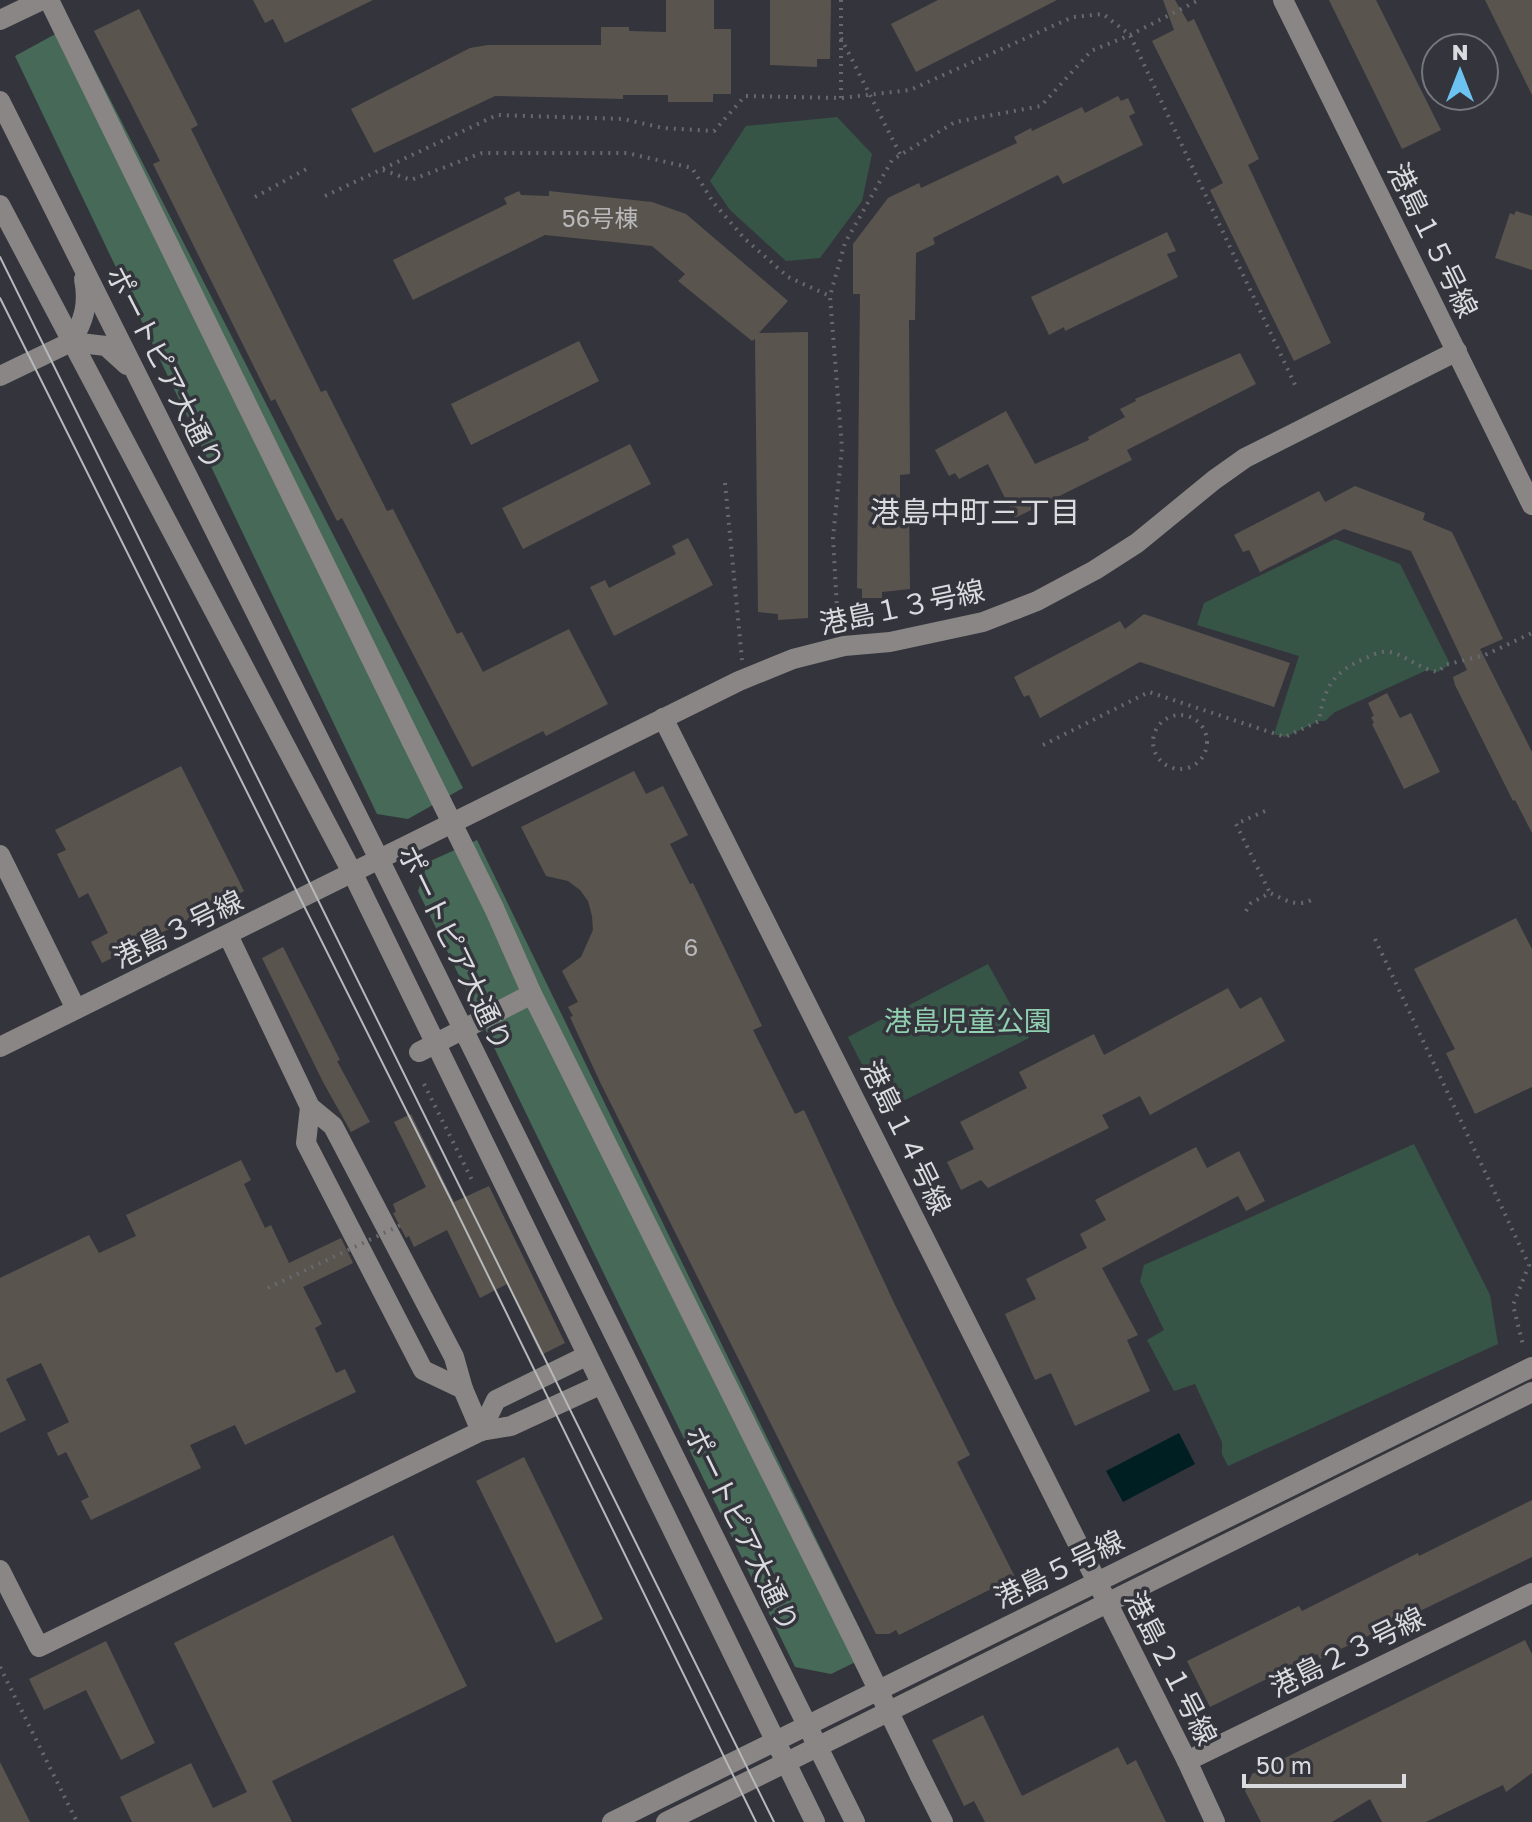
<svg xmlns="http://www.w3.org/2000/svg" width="1532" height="1822" viewBox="0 0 1532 1822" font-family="'Golos Text','Noto Sans JP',sans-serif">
<rect width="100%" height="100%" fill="#34353c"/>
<!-- green -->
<g fill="#375547">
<polygon points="837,117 872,154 862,201 820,258 786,261 730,210 710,181 746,126"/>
<polygon points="1335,539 1400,564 1450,664 1438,672 1427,670 1335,712 1325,721 1319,721 1285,737 1274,734 1299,656 1197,625 1204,603"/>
<polygon points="988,964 1029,1038 885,1110 848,1037"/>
<polygon points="1414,1144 1490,1295 1498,1344 1228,1466 1222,1454 1222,1442 1195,1384 1174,1391 1147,1340 1164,1330 1140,1281 1144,1265"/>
</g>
<!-- forest -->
<g fill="#466958">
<polygon points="72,25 463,788 408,819 377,814 15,56"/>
<polygon points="477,840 872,1654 831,1674 795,1667 418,891 428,862"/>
</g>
<!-- water -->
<polygon fill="#001f22" points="1179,1433 1195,1464 1123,1502 1106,1471"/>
<!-- building -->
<g fill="#5a544f">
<polygon points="253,0 373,0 285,43 273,19 265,23"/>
<polygon points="666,0 714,0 714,29 731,29 731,94 713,94 713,102 668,102 668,95 623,95 623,99 495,96 374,153 351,109 470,48 488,45 601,45 601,27 629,27 629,31 666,32"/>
<polygon points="770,0 831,0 830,59 817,59 817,67 770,65"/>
<polygon points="938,0 1057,0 916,72 891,24"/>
<polygon points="1163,0 1175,0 1188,22 1194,19 1259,159 1248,165 1331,343 1294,361 1210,190 1223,183 1152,41 1174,30"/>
<polygon points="1329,0 1376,0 1441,130 1402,149"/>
<polygon points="1485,0 1532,0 1532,95"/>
<polygon points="139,9 198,125 191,129 321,392 326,390 387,511 393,509 457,634 462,632 483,672 569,629 608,704 546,736 543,731 472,767 342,518 337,521 275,399 271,401 153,164 160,161 94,31"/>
<polygon points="1118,96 1121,101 1128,98 1135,113 1129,116 1143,145 1063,184 1058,175 933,238 935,244 916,253 915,320 909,320 910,474 900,475 900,508 909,507 910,589 882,592 882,598 862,598 862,589 857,588 860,294 853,294 853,244 888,198 919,183 921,188 1017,143 1014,137 1031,128 1032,131 1082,107 1085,113"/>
<polygon points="519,191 521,195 549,196 549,191 652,202 686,214 788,301 759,333 808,332 808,618 778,620 778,614 758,612 755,339 752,341 678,281 685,274 652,246 545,235 413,300 393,260 507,204 504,198"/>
<polygon points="1516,211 1532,216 1532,270 1495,258 1510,213 1514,215"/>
<polygon points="1167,232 1176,251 1167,254 1178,277 1065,331 1064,327 1049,335 1031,297"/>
<polygon points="579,341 599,381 471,445 451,404"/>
<polygon points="1240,353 1256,384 1127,450 1132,460 1015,518 988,464 959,479 955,473 949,476 935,450 1006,411 1035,464 1089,440 1088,437 1125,417 1120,409 1136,401 1135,399"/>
<polygon points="630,444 651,484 523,549 502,508"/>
<polygon points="1355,486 1425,513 1423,520 1452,532 1503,639 1480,649 1532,752 1532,833 1515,800 1513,801 1455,685 1453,677 1467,670 1411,551 1344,529 1260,572 1249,550 1243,552 1234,535 1319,491 1325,502"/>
<polygon points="688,538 713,585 614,636 590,587 605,580 609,588 676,554 672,546"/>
<polygon points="1144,614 1290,663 1274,707 1140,662 1040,718 1029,695 1024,697 1014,677 1120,621 1125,629"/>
<polygon points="1387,693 1400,718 1411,713 1440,772 1404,789 1372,724 1374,723 1371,717 1374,716 1368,703"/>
<polygon points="181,766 244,891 102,963 91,942 108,933 88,893 79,898 57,854 66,850 55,830"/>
<polygon points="634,771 646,794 663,786 688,835 670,844 690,884 693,883 762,1026 753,1030 795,1114 804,1110 895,1305 970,1455 957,1462 1015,1577 899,1635 896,1630 889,1634 876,1634 600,1082 570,1017 573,1016 568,1007 578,1002 562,971 581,957 593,930 592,916 588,901 580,890 568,881 546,876 521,827"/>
<polygon points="1516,918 1532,949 1532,1087 1475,1114 1446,1053 1455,1049 1414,969"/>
<polygon points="283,947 340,1060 337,1061 370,1122 351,1132 323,1082 262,958"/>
<polygon points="1228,988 1240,1009 1261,997 1285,1041 1150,1115 1140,1096 1102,1115 1109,1128 988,1188 981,1180 961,1190 947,1162 974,1149 960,1122 1027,1088 1019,1072 1094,1034 1104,1055"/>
<polygon points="411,1114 454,1202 489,1186 565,1343 541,1355 507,1284 480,1298 447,1230 414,1247 409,1236 406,1238 393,1213 396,1212 393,1204 426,1187 394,1122"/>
<polygon points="1196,1147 1207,1168 1239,1151 1265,1201 1246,1211 1238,1196 1102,1268 1138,1335 1127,1340 1150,1391 1075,1426 1051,1373 1035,1380 1005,1314 1036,1299 1026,1279 1087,1248 1080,1234 1106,1220 1095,1200"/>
<polygon points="241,1160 251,1180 244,1184 265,1228 271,1225 289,1263 341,1238 353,1263 303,1287 322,1324 315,1328 336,1373 345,1369 356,1392 245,1445 235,1425 190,1445 201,1468 91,1520 81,1501 89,1497 66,1452 58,1456 47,1433 69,1422 41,1363 6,1379 26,1420 0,1433 0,1278 89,1235 99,1253 136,1236 126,1215"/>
<polygon points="524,1457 603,1619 556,1643 476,1481"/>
<polygon points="1532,1500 1532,1557 1320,1659 1317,1654 1210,1707 1187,1661 1299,1606 1302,1611 1418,1553 1419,1556"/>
<polygon points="393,1535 467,1686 272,1781 292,1822 132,1822 120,1797 191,1763 213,1808 247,1792 174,1643"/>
<polygon points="1525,1640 1532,1654 1532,1773 1506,1792 1503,1785 1426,1822 1382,1822 1370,1799 1332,1822 1261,1822 1245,1791 1252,1774"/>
<polygon points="106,1641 155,1743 121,1760 86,1690 44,1710 29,1679"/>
<polygon points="983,1715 1022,1796 1118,1747 1127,1765 1136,1760 1166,1822 985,1822 974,1801 964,1806 932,1740"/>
<polygon points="0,1762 30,1822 0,1822"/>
</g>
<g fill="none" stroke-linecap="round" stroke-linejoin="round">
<!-- path -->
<g stroke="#67696f" stroke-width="4" stroke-dasharray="2 6" stroke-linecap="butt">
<polyline points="841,38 900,154"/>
<polyline points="841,98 841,0"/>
<polyline points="383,170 411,180 482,153 627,153 692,168 713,202 744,238 788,277 830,296"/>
<polyline points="325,196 497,115 623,119 663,128 714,131 745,96 841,98 910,90 1073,17 1103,14 1130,35 1297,389"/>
<polyline points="255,197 310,167"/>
<polyline points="725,483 742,660"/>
<polyline points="838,627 833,538 842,448 830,296 845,243 892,160 955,122 1041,106 1091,51 1130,35 1199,0"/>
<circle cx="1180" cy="742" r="27"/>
<path d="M1043,745l106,-53 136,45 34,-16c5,-34 15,-50 47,-63 7,-3 16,-8 24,-6 17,4 30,17 48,20l7,-7 40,-10 47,-22"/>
<polyline points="1265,811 1236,824 1270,893"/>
<path d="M1246,911l5,-8 19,-10c14,6 26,15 41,7"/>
<polyline points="1375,939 1529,1265 1513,1305 1523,1345"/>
<polyline points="424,1084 472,1180"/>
<polyline points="0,1667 77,1822"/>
</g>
<!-- minor -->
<g stroke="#8a8685" stroke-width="20">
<polyline points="49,0 412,742"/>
<polyline points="1283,0 1532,505"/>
<polyline points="0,20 42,0"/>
<polyline points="0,101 380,861 855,1822"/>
<polyline points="0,205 353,874 815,1822"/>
<path d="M71,342c13,-21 18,-38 13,-63"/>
<polyline points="71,342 106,346 127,365"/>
<polyline points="0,376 71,342"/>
<polyline points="663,718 1187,1761 1215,1822"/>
<polyline points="0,855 76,1009"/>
<polyline points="494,908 532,994 850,1632"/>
<polyline points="228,935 310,1107 333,1126 454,1357 463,1389"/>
<polyline points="0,1047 739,681 793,659 844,646 890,642 983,622 1037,601 1095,570 1137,543 1214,480 1245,458 1457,351"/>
<polyline points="310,1107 306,1143 423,1370 463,1389 481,1431"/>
<polyline points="481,1431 496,1400 586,1356"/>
<polyline points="0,1570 39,1647 481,1431 511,1426 600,1385"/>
<polyline points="1187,1761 1532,1593"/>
<polyline points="920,1776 943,1822"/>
<polyline points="612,1822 1532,1367"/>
<polyline points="666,1822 1532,1392"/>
</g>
<!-- tram -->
<g stroke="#b6b8bc" stroke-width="2">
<polyline points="0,257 774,1822"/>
<polyline points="0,298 452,1202 756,1822"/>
</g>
<!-- path-bridge -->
<polyline stroke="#67696f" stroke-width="4" stroke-dasharray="2 6" stroke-linecap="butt" points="268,1288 403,1224"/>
<!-- minor-bridge -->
<g stroke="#8a8685" stroke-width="20">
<polyline points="412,742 494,908"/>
<polyline points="419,1052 532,994"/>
<polyline points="850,1632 920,1776"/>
</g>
</g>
<g text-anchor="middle" stroke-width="7" stroke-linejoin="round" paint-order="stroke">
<!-- number labels -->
<g font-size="24" fill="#b9b9bb">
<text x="600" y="227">56号棟</text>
<text x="691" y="956">6</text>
</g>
<!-- street labels -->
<g font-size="28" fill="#d9dbdf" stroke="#34353c">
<text transform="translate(1433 240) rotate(64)" y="10">港島１５号線</text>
<text transform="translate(165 368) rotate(63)" y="10">ポートピア大通り</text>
<text transform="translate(902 607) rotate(-12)" y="10">港島１３号線</text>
<text transform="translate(178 929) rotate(-26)" y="10">港島３号線</text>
<text transform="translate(455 948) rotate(64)" y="10">ポートピア大通り</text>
<text transform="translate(906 1137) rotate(64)" y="10">港島１４号線</text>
<text transform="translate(742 1529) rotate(64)" y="10">ポートピア大通り</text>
<text transform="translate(1059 1569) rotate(-26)" y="10">港島５号線</text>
<text transform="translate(1347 1652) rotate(-26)" y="10">港島２３号線</text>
<text transform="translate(1171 1668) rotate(63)" y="10">港島２１号線</text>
</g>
<!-- park labels -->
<g font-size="28" fill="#90d0b1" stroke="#34353c">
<text x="968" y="1031">港島児童公園</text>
</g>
<!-- neighbourhood labels -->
<g font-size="30" fill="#d9dbdf" stroke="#34353c">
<text x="975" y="523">港島中町三丁目</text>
</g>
</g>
<!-- north arrow -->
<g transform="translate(1460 72)"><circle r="38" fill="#34353c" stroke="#76777d" stroke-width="2"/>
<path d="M0-6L14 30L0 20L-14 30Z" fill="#6cc3f2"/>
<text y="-12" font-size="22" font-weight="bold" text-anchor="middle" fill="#d9dbdf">N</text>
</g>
<!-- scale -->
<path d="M1244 1774v12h160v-12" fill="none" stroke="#d9dbdf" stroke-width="4"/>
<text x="1256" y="1774" font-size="24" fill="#d9dbdf" stroke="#34353c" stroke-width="6" paint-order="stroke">50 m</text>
</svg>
